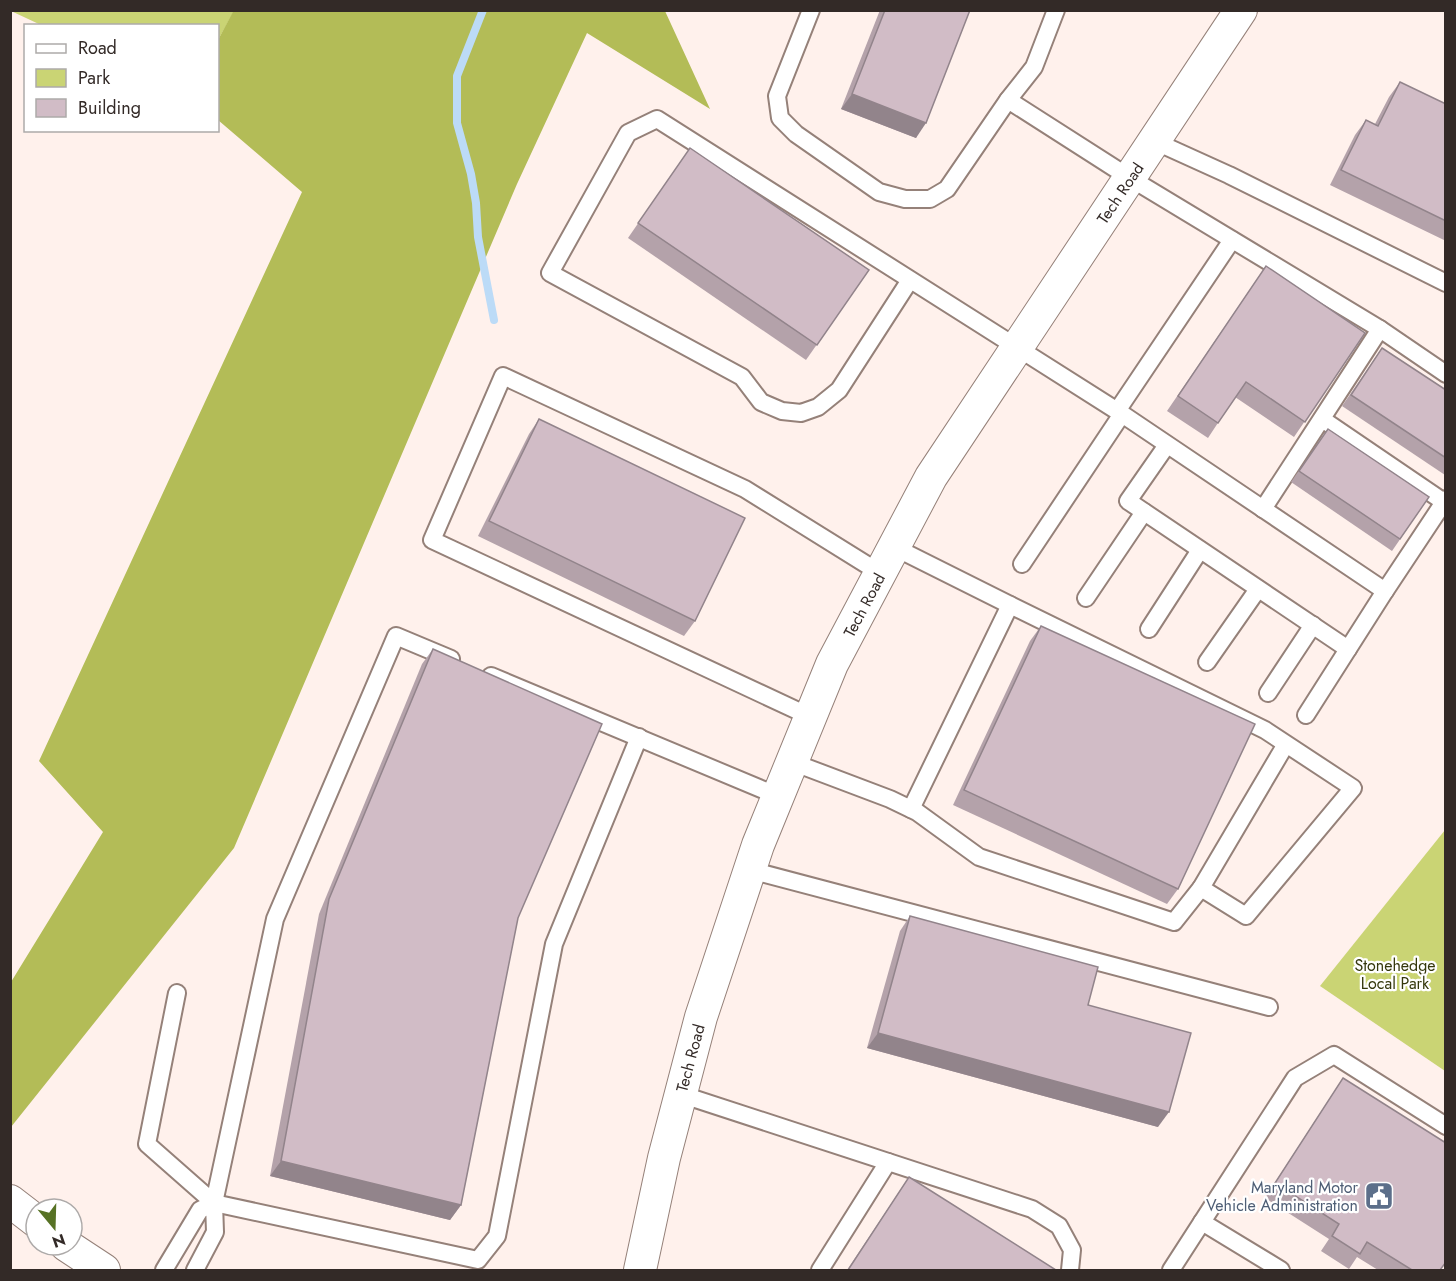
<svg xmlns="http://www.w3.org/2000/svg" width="1456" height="1281" viewBox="0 0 1456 1281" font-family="Jost,sans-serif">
<rect width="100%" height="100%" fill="#fff1ec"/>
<!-- green -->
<g fill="#cad474">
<polygon points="11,11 11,10 234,11 218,40 218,26 41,25"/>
<polygon points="1445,830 1445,1071 1320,986"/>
</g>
<!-- forest -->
<polygon fill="#b3bc57" points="234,10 665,11 710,109 587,33 517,184 234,848 11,1127 11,982 103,832 39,761 302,192 218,120 218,40"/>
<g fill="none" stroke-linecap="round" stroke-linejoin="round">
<!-- stream -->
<polyline stroke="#bcdbf7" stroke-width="8" points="483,10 457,76 457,123 471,174 476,203 478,237 494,320"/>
<!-- service casing -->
<g stroke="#958179" stroke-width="20">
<g id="service">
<polyline points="811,10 777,96 780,118 796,134 879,192 905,199 930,199 947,189 1008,100 1130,178 1380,329 1263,509"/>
<polyline points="1008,100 1034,67 1056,10"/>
<polyline points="1154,141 1229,175 1446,283"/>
<polyline points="910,280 839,390 818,407 801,413 782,411 761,402 742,377 550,273 628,133 657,119 1122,414 1022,564"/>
<polyline points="1380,329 1446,374"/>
<polyline points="1117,411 1232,240"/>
<polyline points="1122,414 1385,591 1306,715"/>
<polyline points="1322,419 1444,502"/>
<polyline points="1167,445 1128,501 1348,649"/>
<polyline points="894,547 1010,605 1265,730 1353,788 1246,916 1201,888 1286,744"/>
<polyline points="1385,591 1446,499"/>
<polyline points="1086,598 1144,512"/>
<polyline points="1149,629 1200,550"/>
<polyline points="1207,662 1258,589"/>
<polyline points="491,676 778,796"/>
<polyline points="1268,693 1313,625"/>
<polyline points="811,717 432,540 503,376 745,489 880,573"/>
<polyline points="792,762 890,799 917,812 979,857 1174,922 1201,888"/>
<polyline points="911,809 1010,605"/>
<polyline points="750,870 1269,1007"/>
<polyline points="177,993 147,1144 214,1203 478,1260 497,1236 554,944 639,737"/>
<polyline points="680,1094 1032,1209 1059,1226 1072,1250 1070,1270"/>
<polyline points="1202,1222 1281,1270"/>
<polyline points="164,1270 200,1210 214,1203"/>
<polyline points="195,1270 215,1232 214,1203 275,919 396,636 451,659"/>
<polyline points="820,1270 888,1162"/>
<polyline points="1171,1270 1295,1078 1334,1055 1446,1126"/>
</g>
</g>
<!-- minor casing -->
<g stroke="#958179" stroke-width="34">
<g id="minor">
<polyline points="10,1201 36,1221"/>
<polyline points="66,1245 104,1270"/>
<polyline points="640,1270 664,1158 701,1017 758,845 832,664 931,477 1241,10"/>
</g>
</g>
<!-- service -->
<use href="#service" stroke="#fff" stroke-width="16"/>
<!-- minor -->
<use href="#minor" stroke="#fff" stroke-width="32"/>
</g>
<!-- wall -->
<g fill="#b4a2aa">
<polygon points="880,10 970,10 916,138 841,109"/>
<polygon points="1400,82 1446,104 1446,241 1330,185 1355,135 1366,120 1375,124 1389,97"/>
<polygon points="690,148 869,270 806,360 628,238"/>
<polygon points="1266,266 1365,333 1294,437 1235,397 1208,438 1167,411"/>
<polygon points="1382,348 1446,390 1445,475 1342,406"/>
<polygon points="539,419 695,621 684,636 478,536 529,434"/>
<polygon points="1328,429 1429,497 1392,551 1291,482"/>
<polygon points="1041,626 1178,889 1167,904 953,805 1030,641"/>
<polygon points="433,649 518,918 461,1205 450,1220 270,1176 319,914 422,664"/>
<polygon points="910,916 1088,1005 1158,1127 867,1048 900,931"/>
<polygon points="1343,1078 1440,1270 1378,1270 1357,1257 1349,1269 1321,1251 1329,1239 1265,1198"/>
<polygon points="909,1177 1056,1270 847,1270"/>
</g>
<!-- shaded-wall -->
<g fill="#92848b">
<polygon points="852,94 926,123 916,138 841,109"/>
<polygon points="878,1033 1169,1112 1158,1127 867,1048"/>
<polygon points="281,1161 461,1205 450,1220 270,1176"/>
</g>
<!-- building -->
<g fill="#d1bcc6" stroke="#92848b" stroke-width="1.5">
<polygon points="885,10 970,10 926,123 852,94"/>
<polygon points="1400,82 1446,104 1446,221 1341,170 1366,120 1378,126"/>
<polygon points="690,148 869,270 817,345 638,223"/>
<polygon points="1266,266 1365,333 1305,422 1246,382 1218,423 1178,396"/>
<polygon points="1382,348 1446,390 1446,458 1351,395"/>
<polygon points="539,419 745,518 695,621 489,521"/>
<polygon points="1328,429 1429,497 1400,539 1299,471"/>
<polygon points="1041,626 1255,724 1178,889 964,790"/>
<polygon points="433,649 602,724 518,918 461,1205 281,1161 329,899"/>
<polygon points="910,916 1098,967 1088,1005 1191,1033 1169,1112 878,1033"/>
<polygon points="1343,1078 1446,1143 1446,1262 1440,1270 1412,1270 1367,1242 1360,1254 1332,1236 1339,1224 1275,1183"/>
<polygon points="909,1177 1056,1270 848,1270"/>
</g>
<!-- icons -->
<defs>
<g id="civic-square" transform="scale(1.5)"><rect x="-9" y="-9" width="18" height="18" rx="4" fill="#5c6f8a" stroke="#fff"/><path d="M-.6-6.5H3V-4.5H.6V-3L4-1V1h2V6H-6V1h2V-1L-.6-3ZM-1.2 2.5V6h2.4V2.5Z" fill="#fff"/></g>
</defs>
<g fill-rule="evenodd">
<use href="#civic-square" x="1379" y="1196"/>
</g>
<g text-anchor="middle" stroke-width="4.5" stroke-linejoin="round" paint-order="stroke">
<!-- street labels -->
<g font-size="16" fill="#332a27" stroke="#fff">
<text transform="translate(1120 193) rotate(-56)" y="6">Tech Road</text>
<text transform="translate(864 605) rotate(-62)" y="6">Tech Road</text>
<text transform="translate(690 1058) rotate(-75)" y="6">Tech Road</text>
</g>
<!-- park labels -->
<g font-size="16" fill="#34370c" stroke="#fff">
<text x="1395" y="971">Stonehedge<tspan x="1395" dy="18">Local Park</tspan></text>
</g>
<!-- service labels -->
<g font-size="16" fill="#4e5e75" stroke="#fff" text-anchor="end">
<text x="1358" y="1193">Maryland Motor<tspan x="1358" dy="18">Vehicle Administration</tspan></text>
</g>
</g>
<!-- border -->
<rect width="1456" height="1281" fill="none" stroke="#332a27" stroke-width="24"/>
<!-- legend -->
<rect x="24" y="24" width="195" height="108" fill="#ffffff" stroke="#adaaa9" stroke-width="1.5"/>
<rect x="36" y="44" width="30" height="9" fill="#ffffff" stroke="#adaaa9" stroke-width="1.5"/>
<text x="78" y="54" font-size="18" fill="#332a27">Road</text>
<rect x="36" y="69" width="30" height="18" fill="#cad474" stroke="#adaaa9" stroke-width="1.5"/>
<text x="78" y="84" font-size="18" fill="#332a27">Park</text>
<rect x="36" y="99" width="30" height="18" fill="#d1bcc6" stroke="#adaaa9" stroke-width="1.5"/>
<text x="78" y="114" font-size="18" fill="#332a27">Building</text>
<!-- north arrow -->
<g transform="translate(54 1227) rotate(161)"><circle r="28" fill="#ffffff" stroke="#adaaa9" stroke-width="1.5"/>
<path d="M0-4.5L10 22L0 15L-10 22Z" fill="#577225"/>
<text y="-9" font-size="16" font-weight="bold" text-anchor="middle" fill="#332a27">N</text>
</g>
</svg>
